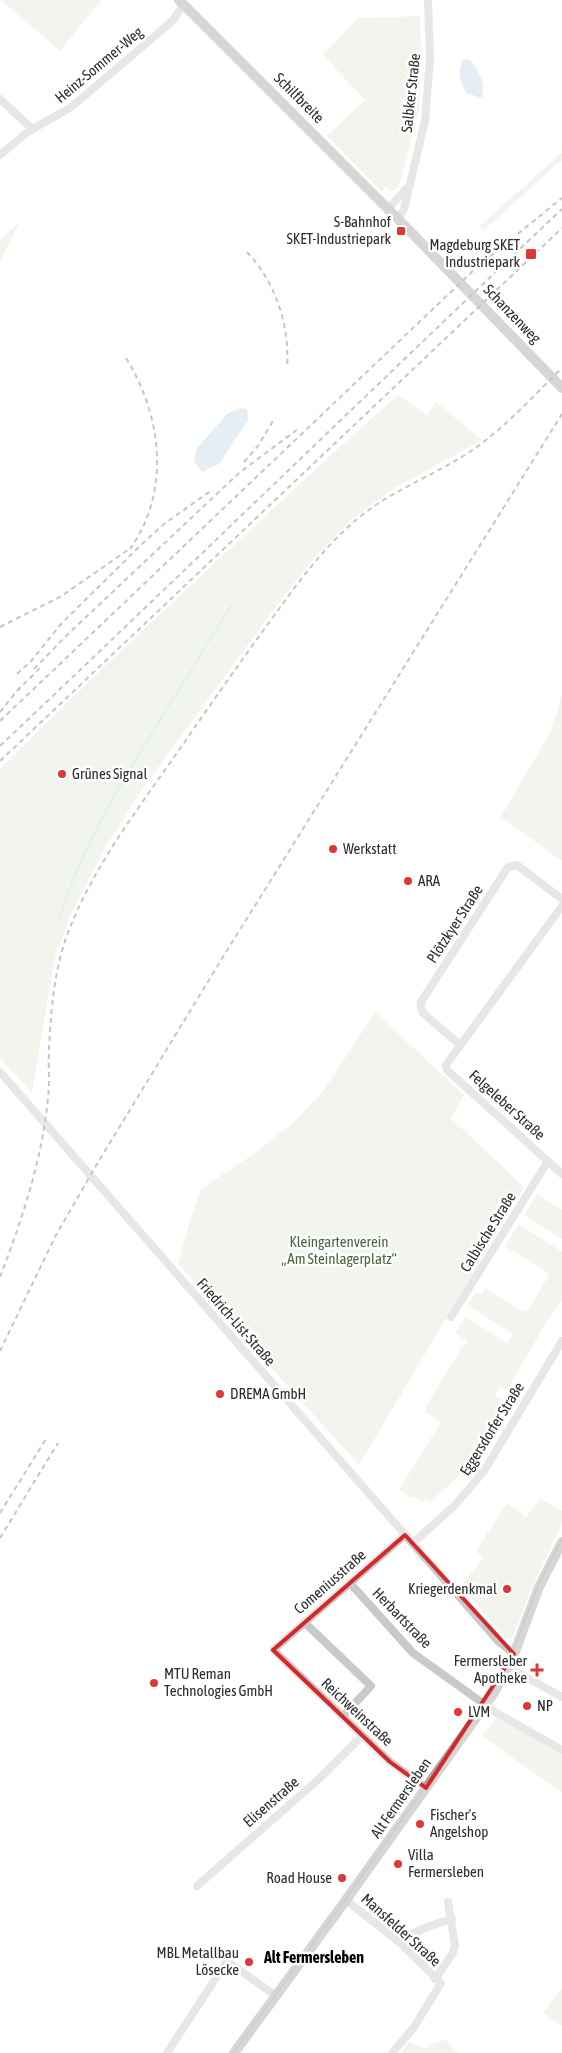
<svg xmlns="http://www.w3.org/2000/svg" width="562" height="2053" viewBox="0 0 562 2053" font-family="'Asap Condensed',sans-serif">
<rect width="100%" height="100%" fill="#fff"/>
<!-- green -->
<g fill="#e1e9da">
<polygon points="1,0 101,0 60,51"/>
<polygon points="420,16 421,61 419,109 399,187 391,191 385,187 381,191 327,136 365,100 323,55 358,18"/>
<polygon points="562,152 562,160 484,230 480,226"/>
<polygon points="19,223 3,256 0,260 0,240"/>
<polygon points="398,395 427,415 436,402 482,440 393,489 352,519 315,557 283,597 143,788 106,846 71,914 55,957 32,1093 0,1058 0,769 115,656 331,455"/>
<polygon points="562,694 562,861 501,817 552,729"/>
<polygon points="375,1012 464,1095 451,1118 524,1187 359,1465 178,1264 191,1217 201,1189 255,1153 293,1123 324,1090"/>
<polygon points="537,1194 562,1210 562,1239 524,1215"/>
<polygon points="519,1224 562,1252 562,1300 544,1326 507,1390 500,1386 495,1395 503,1400 459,1476 430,1502 427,1498 423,1502 413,1496 411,1498 399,1490 441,1422 425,1412 427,1409 425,1408 463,1345 465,1346 468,1341 455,1333 466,1317 507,1343 513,1334 468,1305 476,1292 481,1294 485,1288 526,1313 550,1274 505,1246"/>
<polygon points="540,1499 562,1511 562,1523 535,1580 512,1639 505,1638 461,1586 483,1558 476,1551 507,1503 526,1517"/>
<polygon points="497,1717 562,1755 562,1793 482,1736"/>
<polygon points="562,1988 562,2026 543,2013"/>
<polygon points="445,2039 458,2053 401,2053 409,2042 428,2049 433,2044"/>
</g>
<!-- water -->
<g fill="#c7d9e8">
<path d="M466,59l4,1c8,7 18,29 11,38l-14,-5c-8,-9 -9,-21 -5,-32z"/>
<polygon points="241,408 247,409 248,420 219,464 202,472 194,461 197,448 228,413"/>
</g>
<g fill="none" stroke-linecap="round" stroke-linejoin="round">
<!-- stream -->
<path stroke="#c7d9e8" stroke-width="2" d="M59,920c24,-79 68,-147 111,-216 21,-33 41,-67 62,-100"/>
<!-- minor -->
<g stroke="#c9c9c9" stroke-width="8">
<polyline points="0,99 32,129"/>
<polyline points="0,155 29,131 70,108 162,30 173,20 184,4"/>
<polyline points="388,209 406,189"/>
<polyline points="398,219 404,209 425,121 430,59 428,0"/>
<polyline points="562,906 446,1065 447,1070 562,1174"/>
<polyline points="460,1045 423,1013 421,1008 421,1002 508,867 517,865 562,899"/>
<polyline points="0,1072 499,1642 514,1654"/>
<polyline points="451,1317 548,1161"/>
<polyline points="405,1535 273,1650 390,1762 426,1788"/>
<polyline points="413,1543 455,1505 484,1471 562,1341"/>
<polyline points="350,1583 413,1653 495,1712 562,1750"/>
<polyline points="304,1622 371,1686 342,1717"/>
<polyline points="508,1667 562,1697"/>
<polyline points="197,1886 320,1778 362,1736"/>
<polyline points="346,1900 399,1942 441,1983 414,2027 392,2053"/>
<path d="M399,1942c17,-11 33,-18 53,-23"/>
<polyline points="435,1979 453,1953 455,1945 448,1902"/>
<polyline points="167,2053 227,1961 276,1996"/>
</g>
<!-- major -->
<g stroke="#a4a4a4" stroke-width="10">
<polyline points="179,0 405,226 562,388"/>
<polyline points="234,2053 346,1900 495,1691 514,1654 539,1587 562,1542"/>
</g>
<!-- tram -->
<polyline stroke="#818181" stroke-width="1" points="233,2053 347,1897 493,1691 508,1665 538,1586 562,1539"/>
<!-- rail -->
<g stroke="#818181" stroke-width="2" stroke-dasharray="5 4" stroke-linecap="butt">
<path d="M247,252c29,31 43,74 40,116"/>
<path d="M126,358c36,58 45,133 4,191"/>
<polyline points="244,462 258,446 273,421"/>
<polyline points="0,627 60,597 128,550"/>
<polyline points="34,669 68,634 239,473 298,429"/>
<polyline points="17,674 32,660 61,624 143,543 164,524 212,490"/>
<polyline points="17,691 42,666"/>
<polyline points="0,712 21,686"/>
<polyline points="0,721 476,268 562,198"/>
<path d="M0,746c188,-178 374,-359 562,-537"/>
<polyline points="0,761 562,228"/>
<path d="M0,1277c22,-57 42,-117 48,-179 2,-16 0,-33 1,-50 2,-38 5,-75 17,-110 27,-74 79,-138 122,-201 29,-42 58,-83 88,-124 24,-33 49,-67 80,-93 35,-30 78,-44 115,-69 34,-23 62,-55 91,-83"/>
<polyline points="0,1351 55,1237 97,1164 226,952 562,414"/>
<polyline points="0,1513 46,1439"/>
<polyline points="0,1538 58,1443"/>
</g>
</g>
<!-- marked area -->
<path d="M0 0H562V2053H0ZM405,1535l109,119 -88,134 -36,-26 -117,-112z" fill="#fff" fill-opacity=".55" fill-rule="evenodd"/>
<path fill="none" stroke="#d62828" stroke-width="4" stroke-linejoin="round" d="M405,1535l109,119 -88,134 -36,-26 -117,-112z"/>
<!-- markers -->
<g fill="#db3837" stroke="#fff" stroke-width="2">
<rect x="396" y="226" width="10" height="10" rx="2.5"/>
<rect x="525" y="248" width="12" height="12" rx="2.5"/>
<circle cx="62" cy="774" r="5"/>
<circle cx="333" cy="849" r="5"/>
<circle cx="408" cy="881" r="5"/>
<circle cx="220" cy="1394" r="5"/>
<circle cx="507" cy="1589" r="5"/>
<path d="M534.5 1662.5h5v5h5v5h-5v5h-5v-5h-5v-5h5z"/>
<circle cx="154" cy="1683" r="5"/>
<circle cx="527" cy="1706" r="5"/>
<circle cx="458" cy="1712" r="5"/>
<circle cx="420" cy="1824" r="5"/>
<circle cx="398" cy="1864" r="5"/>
<circle cx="342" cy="1878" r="5"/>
<circle cx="249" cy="1962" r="5"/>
</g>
<g text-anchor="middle" stroke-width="5" stroke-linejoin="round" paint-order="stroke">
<!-- street labels -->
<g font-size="15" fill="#2c2c2c" stroke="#fff">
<text transform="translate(99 65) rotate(-40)" y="5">Heinz-Sommer-Weg</text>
<text transform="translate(411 93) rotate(-84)" y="5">Salbker Straße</text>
<text transform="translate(299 98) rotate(45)" y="5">Schilfbreite</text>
<text transform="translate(512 314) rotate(46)" y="5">Schanzenweg</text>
<text transform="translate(455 924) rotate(-57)" y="5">Plötzkyer Straße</text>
<text transform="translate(507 1105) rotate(42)" y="5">Felgeleber Straße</text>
<text transform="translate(488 1232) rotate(-58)" y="5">Calbische Straße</text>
<text transform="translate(236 1322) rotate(49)" y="5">Friedrich-List-Straße</text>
<text transform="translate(492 1429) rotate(-58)" y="5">Eggersdorfer Straße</text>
<text transform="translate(330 1582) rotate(-41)" y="5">Comeniusstraße</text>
<text transform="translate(402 1618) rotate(46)" y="5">Herbartstraße</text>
<text transform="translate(357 1712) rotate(43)" y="5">Reichweinstraße</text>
<text transform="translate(401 1798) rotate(-55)" y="5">Alt Fermersleben</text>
<text transform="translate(271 1802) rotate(-41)" y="5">Elisenstraße</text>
<text transform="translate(401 1930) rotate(42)" y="5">Mansfelder Straße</text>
</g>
<!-- poi labels -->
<g font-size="15" fill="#2c2c2c" stroke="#fff" text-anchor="start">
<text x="391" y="227" text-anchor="end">S-Bahnhof<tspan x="391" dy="17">SKET-Industriepark</tspan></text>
<text x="520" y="250" text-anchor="end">Magdeburg SKET<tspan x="520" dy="17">Industriepark</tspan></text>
<text x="72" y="779">Grünes Signal</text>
<text x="343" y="854">Werkstatt</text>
<text x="418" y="886">ARA</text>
<text x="230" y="1399">DREMA GmbH</text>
<text x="497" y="1594" text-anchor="end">Kriegerdenkmal</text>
<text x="527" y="1666" text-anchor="end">Fermersleber<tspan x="527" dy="17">Apotheke</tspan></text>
<text x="164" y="1679">MTU Reman<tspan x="164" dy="17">Technologies GmbH</tspan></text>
<text x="537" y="1711">NP</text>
<text x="468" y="1717">LVM</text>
<text x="430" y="1820">Fischer's<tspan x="430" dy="17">Angelshop</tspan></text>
<text x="408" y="1860">Villa<tspan x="408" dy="17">Fermersleben</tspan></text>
<text x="332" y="1883" text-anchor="end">Road House</text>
<text x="239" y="1958" text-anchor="end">MBL Metallbau<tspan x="239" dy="17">Lösecke</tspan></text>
</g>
<!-- park labels -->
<g font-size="15" fill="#4c653d" stroke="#fff">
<text x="339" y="1247">Kleingartenverein<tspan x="339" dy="17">„Am Steinlagerplatz“</tspan></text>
</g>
<!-- neighbourhood labels -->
<g font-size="16" font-weight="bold" fill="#000" stroke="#fff">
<text x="314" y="1963">Alt Fermersleben</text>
</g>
</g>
</svg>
